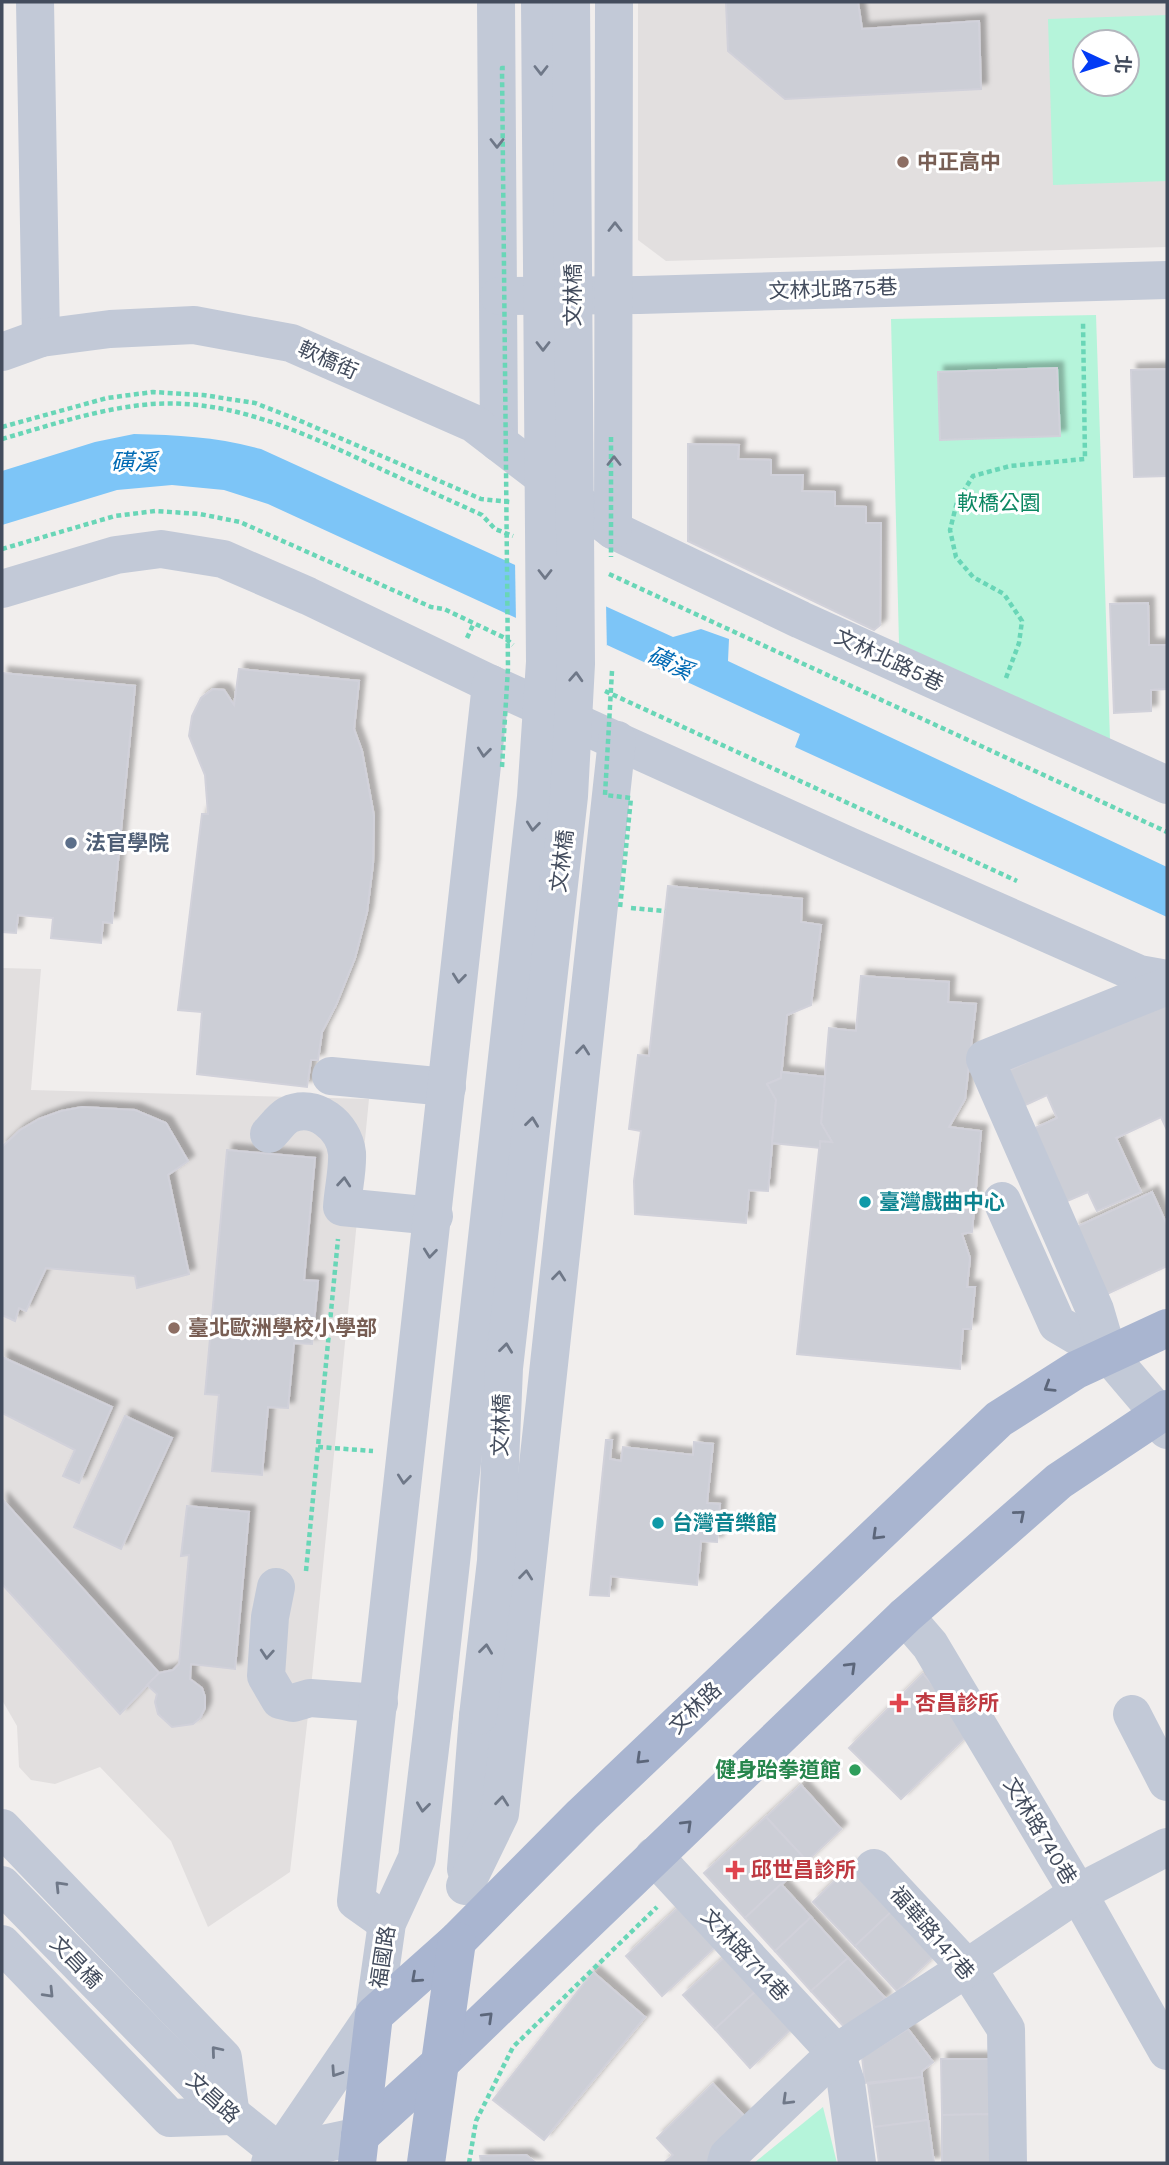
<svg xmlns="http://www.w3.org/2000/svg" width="1169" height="2165" viewBox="0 0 1169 2165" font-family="'Work Sans','Noto Sans TC',sans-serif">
<defs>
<filter id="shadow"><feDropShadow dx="6" dy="-6" stdDeviation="2" flood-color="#0004"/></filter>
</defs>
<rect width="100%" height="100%" fill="#f1eeed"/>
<!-- education -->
<g fill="#e2dfdf" fill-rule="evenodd">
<path d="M638,2h529v245l-501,14 -28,-21zM1085,42h42v42h-42z"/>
<polygon points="2,968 41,969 31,1090 369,1099 310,1698 290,1872 208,1927 171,1841 100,1767 55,1784 31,1780 19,1767 17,1726 2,1700"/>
</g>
<!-- green -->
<g fill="#b5f4da" fill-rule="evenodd">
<path d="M1167,15v166l-114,4 -5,-166zM1085,42h42v42h-42z"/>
<polygon points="1096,315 1110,740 899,644 891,319"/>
<polygon points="823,2107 837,2163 754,2163"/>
</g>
<!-- water -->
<path fill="#7dc5f7" d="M134,434c46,1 82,3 127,15l412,188 28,-8 28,10 -1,22 439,206v50l-372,-170 5,-13 -193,-89 -6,12 -333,-153 -44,-14 -52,-5 -55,5 -115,35v-54l93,-29z"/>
<!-- pier -->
<polygon fill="#f1eeed" points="515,561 606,603 607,653 603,660 600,661 516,622"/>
<!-- building -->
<g fill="#ccced6" stroke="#d1d1da" stroke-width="2" filter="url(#shadow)">
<polygon points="726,2 858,2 862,29 979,21 981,89 785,99 728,51"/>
<polygon points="1057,368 1060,436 940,440 938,372"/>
<polygon points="1167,369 1167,476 1134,477 1131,370"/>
<polygon points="688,444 739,445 738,459 771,460 771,475 803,475 802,491 835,492 835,506 866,507 866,523 881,523 880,625 874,630 688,541"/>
<polygon points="1148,603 1149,645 1167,645 1167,689 1151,690 1151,711 1114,713 1110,604"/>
<polygon points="239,669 359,681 354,729 362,751 374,816 373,864 367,912 355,958 336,1005 322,1032 318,1060 311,1060 307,1087 197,1074 202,1012 178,1010 202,814 208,814 205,775 189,736 192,716 201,698 213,689 224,690 234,705"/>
<polygon points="2,673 135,686 112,923 103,922 101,943 51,938 53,918 18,915 16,933 2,932"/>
<polygon points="668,886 802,899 801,922 821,925 811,1005 787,1015 781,1078 767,1084 776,1100 768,1191 749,1190 746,1223 635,1214 634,1181 641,1131 629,1129 638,1055 649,1056"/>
<polygon points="861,976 949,982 948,1002 976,1004 965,1099 949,1127 981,1131 972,1232 962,1234 970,1258 967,1287 975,1287 971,1329 963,1329 960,1369 797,1354 820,1141 832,1142 821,1123 829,1028 856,1031"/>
<polygon points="1167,998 1167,1130 1161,1117 1116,1138 1141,1192 1097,1211 1088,1192 1065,1202 1033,1129 1057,1118 1047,1095 1019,1108 1003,1073"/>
<polygon points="781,1072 825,1077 821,1123 832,1142 820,1141 820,1148 772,1143 776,1100 767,1084 781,1078"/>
<polygon points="82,1107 135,1110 166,1123 188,1161 168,1175 189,1274 137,1288 135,1276 46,1268 26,1311 19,1308 15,1321 2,1315 2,1147 20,1130 39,1119 61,1111"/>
<polygon points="227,1150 315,1158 304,1280 318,1281 312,1344 294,1343 288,1408 268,1407 262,1475 212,1471 219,1395 205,1394"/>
<polygon points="1152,1192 1167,1225 1167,1266 1105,1295 1074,1228"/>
<polygon points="2,1357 112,1407 79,1483 63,1476 75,1450 2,1413"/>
<polygon points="125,1416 172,1438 121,1549 74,1527"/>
<polygon points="606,1440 612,1440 610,1459 621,1461 623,1447 693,1455 694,1442 713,1444 707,1503 720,1504 717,1542 701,1541 697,1585 611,1576 609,1596 590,1595"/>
<polygon points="2,1499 159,1673 120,1714 2,1584"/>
<polygon points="187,1506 249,1512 235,1669 191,1664 190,1679 202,1688 205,1697 205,1708 200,1718 193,1724 172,1727 158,1714 155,1702 157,1694 147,1685 159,1673 173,1670 179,1664 189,1555 181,1556"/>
<polygon points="923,1674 974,1729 901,1799 849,1748"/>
<polygon points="801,1785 841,1829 807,1861 766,1817"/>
<polygon points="766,1817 807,1861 745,1918 704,1873"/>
<polygon points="850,1866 892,1911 855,1946 813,1902"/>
<polygon points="781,1884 811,1917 775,1951 745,1918"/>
<polygon points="679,1907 715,1947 662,1996 626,1956"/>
<polygon points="892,1911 935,1955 897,1991 855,1946"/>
<polygon points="811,1917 848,1958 811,1991 775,1951"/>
<polygon points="727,1955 758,1989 715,2029 683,1995"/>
<polygon points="848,1958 885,1998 848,2031 811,1991"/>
<polygon points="593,1972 645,2017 544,2140 493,2100"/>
<polygon points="758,1989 793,2027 750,2068 715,2029"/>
<polygon points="908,2029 933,2062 922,2071 922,2077 865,2083 862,2057"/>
<polygon points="941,2059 993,2059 994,2114 942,2115"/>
<polygon points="922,2077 928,2120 874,2127 868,2084"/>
<polygon points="713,2084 752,2124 712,2163 664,2163 673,2155 657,2138"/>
<polygon points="994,2114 994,2163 942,2163 942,2115"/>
<polygon points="928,2120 934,2163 879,2163 874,2127"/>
<polygon points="526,2155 536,2163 481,2163 480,2156"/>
</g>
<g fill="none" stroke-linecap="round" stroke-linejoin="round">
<!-- path -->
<g stroke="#69d6b7" stroke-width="4.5" stroke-dasharray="5 3.5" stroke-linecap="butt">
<polyline points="2,427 107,398 153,392 203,395 255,403 296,419 481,499 510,502"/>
<path d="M2,439c49,-14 99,-31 150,-35 78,-5 145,26 214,58 38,18 77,35 116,53l13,14 18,7"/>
<polyline points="2,549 115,516 155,511 200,514 240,522 431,607 444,609 505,638 513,645"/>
<polyline points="609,574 1167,832"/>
<polyline points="467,638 474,623"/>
<polyline points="1006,678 1019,643 1022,621 1004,594 973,577 956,557 950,530 957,502 973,476 1010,466 1085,459 1083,321"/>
<polyline points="605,691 1017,881"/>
<polyline points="631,908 665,911"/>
<polyline points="318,1447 373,1451"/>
<polyline points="306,1571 338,1239"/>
<polyline points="469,2163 476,2121 513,2047 657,1907"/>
</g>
<!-- minor -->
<g stroke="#c2c9d7" stroke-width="38">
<polyline points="35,2 41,338"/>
<polyline points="496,2 499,443"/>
<polyline points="499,296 640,295 1167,280"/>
<polyline points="2,352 41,338 110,329 194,325 291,343 473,423 613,530 801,620 1167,785"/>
<polyline points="613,530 614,2"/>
<polyline points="2,589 116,555 161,549 223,559 308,596 491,684 849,846 1139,974 1167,979"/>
<polyline points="331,1076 447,1087"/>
<path d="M269,1134c5,-5 12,-15 19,-19 27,-13 56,11 59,38 1,17 -4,37 -5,54l92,9"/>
<polyline points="1002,1201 1057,1324 1108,1354 1159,1414 1167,1430"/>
<polyline points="1108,1354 1095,1310 985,1059 1167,986"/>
<polyline points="276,1587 270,1617 266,1676 280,1700 293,1703 310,1698 379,1703"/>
<polyline points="905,1616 930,1645 1078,1893 1167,2051"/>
<polyline points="1132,1714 1167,1782"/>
<polyline points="2,1828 223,2058 231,2116 170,2118 2,1944"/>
<polyline points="654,1856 836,2053 846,2083 857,2163"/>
<polyline points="874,1868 967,1968 1006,2029 1008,2163"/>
<polyline points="466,1869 478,1716"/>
<polyline points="2,1885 206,2094 280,2153"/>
<polyline points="465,1886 500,1814 617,740"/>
<polyline points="387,1923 356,1901 491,684"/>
<polyline points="280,2153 360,2136"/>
<polyline points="270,2163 280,2153 374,2015 387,1923 417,1858 434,1715"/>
<polyline points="726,2163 728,2156 836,2053 967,1968 1078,1893 1167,1847"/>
</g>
<!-- major -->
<g stroke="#a9b5d0" stroke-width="38">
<polyline points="360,2136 439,2064 905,1616 1059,1481 1167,1409"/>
<polyline points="357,2163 374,2015 457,1941 582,1815 999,1419 1076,1370 1167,1328"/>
<polyline points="426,2163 457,1941"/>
</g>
<!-- path-bridge -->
<g stroke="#69d6b7" stroke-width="4.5" stroke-dasharray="5 3.5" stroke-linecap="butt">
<polyline points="611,437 611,557"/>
<polyline points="612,671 605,795 631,798 620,908"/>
<polyline points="502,767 508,668 502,68 508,68"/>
</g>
<!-- minor-bridge -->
<g stroke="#c2c9d7" stroke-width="38">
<polyline points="434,1715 536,797 545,662 540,2"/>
<polyline points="478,1716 496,1561 504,1368 569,796 576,664 571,2"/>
</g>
</g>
<!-- one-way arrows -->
<defs><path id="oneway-chevron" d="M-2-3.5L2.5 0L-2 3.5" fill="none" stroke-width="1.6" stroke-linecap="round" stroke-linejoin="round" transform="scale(1.75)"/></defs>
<g stroke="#6f7888">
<use href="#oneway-chevron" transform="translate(541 70) rotate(90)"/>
<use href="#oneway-chevron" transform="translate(497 143) rotate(90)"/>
<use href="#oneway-chevron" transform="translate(615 227) rotate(-90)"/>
<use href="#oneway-chevron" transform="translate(543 346) rotate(90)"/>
<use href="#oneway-chevron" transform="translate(614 461) rotate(-90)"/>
<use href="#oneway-chevron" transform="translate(545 574) rotate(90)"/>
<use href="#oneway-chevron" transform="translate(576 677) rotate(-87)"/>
<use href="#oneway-chevron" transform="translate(484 752) rotate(96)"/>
<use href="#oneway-chevron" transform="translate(533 826) rotate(96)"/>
<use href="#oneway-chevron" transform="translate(459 978) rotate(96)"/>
<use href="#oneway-chevron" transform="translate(583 1050) rotate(-84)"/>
<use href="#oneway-chevron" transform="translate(532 1122) rotate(-83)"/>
<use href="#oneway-chevron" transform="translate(344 1182) rotate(-85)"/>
<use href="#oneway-chevron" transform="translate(430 1253) rotate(96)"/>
<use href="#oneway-chevron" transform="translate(559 1276) rotate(-84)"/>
<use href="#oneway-chevron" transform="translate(506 1348) rotate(-83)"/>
<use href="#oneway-chevron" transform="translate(404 1479) rotate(96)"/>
<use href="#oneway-chevron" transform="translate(526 1575) rotate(-84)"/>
<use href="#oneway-chevron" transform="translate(486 1649) rotate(-83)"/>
<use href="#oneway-chevron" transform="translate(267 1654) rotate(94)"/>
<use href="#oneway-chevron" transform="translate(502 1801) rotate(-84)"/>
<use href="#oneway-chevron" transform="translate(423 1807) rotate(97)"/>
<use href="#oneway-chevron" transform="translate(60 1886) rotate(-134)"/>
<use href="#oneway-chevron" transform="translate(49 1993) rotate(46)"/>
<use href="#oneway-chevron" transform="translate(216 2051) rotate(-130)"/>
<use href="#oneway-chevron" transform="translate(336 2072) rotate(124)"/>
<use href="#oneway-chevron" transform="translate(787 2100) rotate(136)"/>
</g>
<g stroke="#5c667a">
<use href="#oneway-chevron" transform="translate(1049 1387) rotate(148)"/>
<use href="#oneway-chevron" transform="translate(1020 1515) rotate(-41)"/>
<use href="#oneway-chevron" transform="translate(877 1535) rotate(136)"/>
<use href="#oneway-chevron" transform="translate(851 1667) rotate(-44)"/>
<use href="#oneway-chevron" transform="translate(641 1759) rotate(136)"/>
<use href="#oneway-chevron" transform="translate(687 1825) rotate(-44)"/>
<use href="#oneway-chevron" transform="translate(416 1978) rotate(138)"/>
<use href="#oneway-chevron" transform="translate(488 2017) rotate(-44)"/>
</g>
<!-- markers -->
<g fill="#8d6e63" stroke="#fff" stroke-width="2.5">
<circle cx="903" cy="162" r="7"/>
<circle cx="174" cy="1328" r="7"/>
</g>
<circle fill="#5c6f8a" stroke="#fff" stroke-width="2.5" cx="71" cy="843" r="7"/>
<g fill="#0f9aa8" stroke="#fff" stroke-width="2.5">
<circle cx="865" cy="1202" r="7"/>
<circle cx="658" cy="1523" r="7"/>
</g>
<g fill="#e0444e" stroke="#fff" stroke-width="2.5">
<path d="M895.5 1692.5h7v7h7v7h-7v7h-7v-7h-7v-7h7z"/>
<path d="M731.5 1859.5h7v7h7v7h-7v7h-7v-7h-7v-7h7z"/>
</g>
<circle fill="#2e9e5b" stroke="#fff" stroke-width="2.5" cx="855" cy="1770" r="7"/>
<g text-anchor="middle" stroke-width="6" stroke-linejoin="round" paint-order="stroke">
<!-- education labels -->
<g font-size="21" font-weight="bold" fill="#785e54" stroke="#fff" text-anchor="start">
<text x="917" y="169">中正高中</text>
<text x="188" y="1335">臺北歐洲學校小學部</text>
</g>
<!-- street labels -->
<g font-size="21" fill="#434c5d" stroke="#fff">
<text transform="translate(833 289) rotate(-2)" y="7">文林北路75巷</text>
<text transform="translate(573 295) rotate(-90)" y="7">文林橋</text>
<text transform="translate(328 360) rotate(24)" y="7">軟橋街</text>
<text transform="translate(889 660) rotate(25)" y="7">文林北路5巷</text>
<text transform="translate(562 861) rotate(-83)" y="7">文林橋</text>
<text transform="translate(501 1425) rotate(-88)" y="7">文林橋</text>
<text transform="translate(695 1708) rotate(-44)" y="7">文林路</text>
<text transform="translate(1040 1831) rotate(59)" y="7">文林路740巷</text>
<text transform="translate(932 1933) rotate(49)" y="7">福華路147巷</text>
<text transform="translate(745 1955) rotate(47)" y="7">文林路714巷</text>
<text transform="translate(383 1957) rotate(-81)" y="7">福國路</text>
<text transform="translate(76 1962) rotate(46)" y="7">文昌橋</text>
<text transform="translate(213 2098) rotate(42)" y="7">文昌路</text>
</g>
<!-- park labels -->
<g font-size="21" fill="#0b8762" stroke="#fff">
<text x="999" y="510">軟橋公園</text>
</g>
<!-- service labels -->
<g font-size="21" font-weight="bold" fill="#4e5e75" stroke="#fff" text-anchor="start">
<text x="85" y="850">法官學院</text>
</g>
<!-- culture labels -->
<g font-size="21" font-weight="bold" fill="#0d838f" stroke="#fff" text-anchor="start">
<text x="879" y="1209">臺灣戲曲中心</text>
<text x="672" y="1530">台灣音樂館</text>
</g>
<!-- health labels -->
<g font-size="21" font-weight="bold" fill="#be3a42" stroke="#fff" text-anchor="start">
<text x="915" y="1710">杏昌診所</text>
<text x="751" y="1877">邱世昌診所</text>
</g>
<!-- leisure labels -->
<g font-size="21" font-weight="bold" fill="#27864d" stroke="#fff" text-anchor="end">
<text x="841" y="1777">健身跆拳道館</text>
</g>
<!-- water labels -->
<g font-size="23" font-style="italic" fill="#006ab4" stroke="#fff">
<text x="134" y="470">磺溪</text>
<text transform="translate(670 663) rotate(25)" y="8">磺溪</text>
</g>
</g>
<!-- border -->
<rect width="1169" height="2165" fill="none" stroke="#434c5d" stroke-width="7"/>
<!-- north arrow -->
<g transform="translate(1106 63) rotate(94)"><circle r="33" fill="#ffffff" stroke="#b4b7be" stroke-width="2"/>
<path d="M0-5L12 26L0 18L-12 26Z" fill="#033bf5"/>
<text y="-10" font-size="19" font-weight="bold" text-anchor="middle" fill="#434c5d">北</text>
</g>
</svg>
